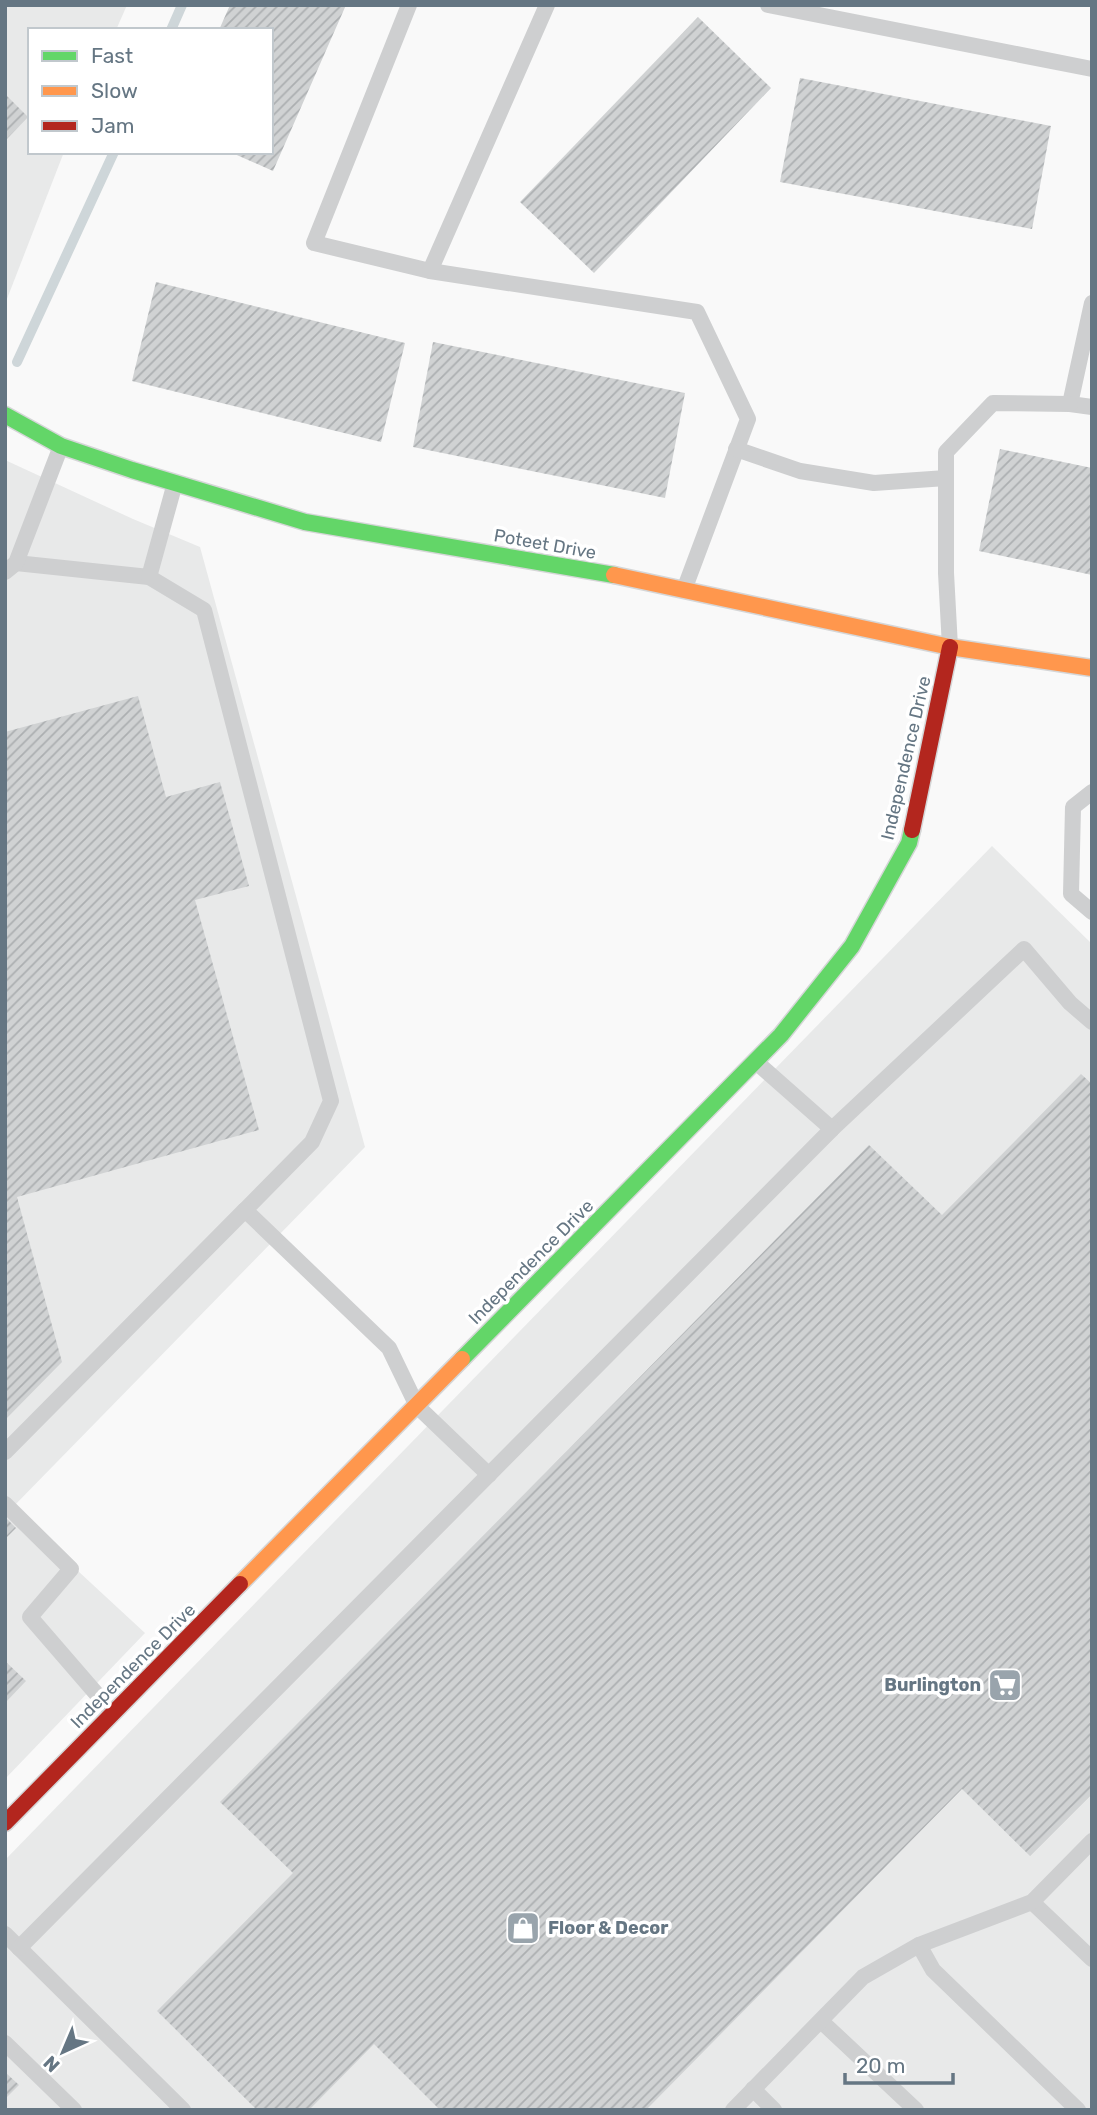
<svg xmlns="http://www.w3.org/2000/svg" width="1097" height="2115" viewBox="0 0 1097 2115" font-family="Rubik,sans-serif">
<defs>
<pattern id="building-hatch" width="6" height="6" patternUnits="userSpaceOnUse" patternTransform="scale(1.75)"><rect width="6" height="6" fill="#d0d2d3"/><path d="M-1 1l2-2M0 6l6-6M5 7l2-2" fill="none" stroke="#acafb1"/></pattern>
</defs>
<rect width="100%" height="100%" fill="#f9f9f9"/>
<!-- built -->
<g fill="#e8e9e9">
<polygon points="5,5 127,5 116,30 30,30 30,152 64,152 5,304"/>
<polygon points="5,460 133,519 200,547 365,1147 11,1509 145,1633 5,1779"/>
<polygon points="992,846 1092,944 1092,2110 5,2110 5,1860"/>
</g>
<g fill="none" stroke-linecap="round" stroke-linejoin="round">
<!-- stream -->
<g stroke="#ced6d9" stroke-width="10">
<polyline points="171,30 182,5"/>
<polyline points="17,362 114,152"/>
</g>
</g>
<!-- building -->
<g fill="url(#building-hatch)">
<polygon points="230,5 346,5 273,171 230,152 271,152 271,30 219,30"/>
<polygon points="698,17 771,88 594,273 520,202"/>
<polygon points="800,78 1051,126 1032,229 780,182"/>
<polygon points="5,94 28,117 5,141"/>
<polygon points="156,282 405,343 381,442 132,381"/>
<polygon points="433,342 685,393 665,498 413,447"/>
<polygon points="1000,449 1092,468 1092,575 979,551"/>
<polygon points="138,696 166,797 220,782 249,886 195,900 259,1130 17,1197 62,1362 5,1420 5,732"/>
<polygon points="1081,1074 1092,1084 1092,1794 1030,1856 962,1789 646,2110 440,2110 374,2044 309,2110 257,2110 157,2011 293,1873 220,1802 869,1145 942,1215"/>
<polygon points="5,1517 16,1528 5,1539"/>
<polygon points="5,1661 26,1681 5,1703"/>
<polygon points="5,2072 19,2085 5,2099"/>
</g>
<g fill="none" stroke-linecap="round" stroke-linejoin="round">
<!-- fast casing -->
<g stroke="#d5d6d7" stroke-width="19">
<g id="fast">
<polyline points="5,415 61,446 132,470 305,522 614,575"/>
<polyline points="462,1359 781,1035 852,946 909,843 912,830"/>
</g>
</g>
<!-- slow casing -->
<g stroke="#d5d6d7" stroke-width="19">
<g id="slow">
<polyline points="614,575 950,647 1092,668"/>
<polyline points="240,1584 462,1359"/>
</g>
</g>
<!-- jam casing -->
<g stroke="#d5d6d7" stroke-width="19">
<g id="jam">
<polyline points="912,830 950,647"/>
<polyline points="5,1823 240,1584"/>
</g>
</g>
<!-- lane -->
<g stroke="#cecfd0" stroke-width="16">
<polyline points="409,5 314,243 430,271 697,312 748,419 684,590"/>
<polyline points="768,5 1092,69"/>
<polyline points="430,271 547,5"/>
<polyline points="1092,303 1070,404 1092,407"/>
<polyline points="736,449 800,471 874,483 946,478"/>
<polyline points="16,563 149,577 204,610 331,1101 312,1142 245,1210 389,1348 417,1406 489,1475"/>
<polyline points="5,572 16,563 61,446"/>
<polyline points="149,577 175,483"/>
<polyline points="950,647 946,573 946,452 993,403 1070,404"/>
<polyline points="1092,792 1073,807 1071,894 1092,912"/>
<polyline points="756,1062 832,1129 1024,949 1070,1003 1092,1022"/>
<polyline points="5,1452 245,1210"/>
<polyline points="5,1504 71,1569 30,1617 113,1713"/>
<polyline points="1032,1902 1092,1959"/>
<polyline points="5,1934 183,2110"/>
<polyline points="919,1945 933,1970 1078,2110"/>
<polyline points="19,1948 832,1129"/>
<polyline points="821,2021 916,2110"/>
<polyline points="5,2043 74,2110"/>
<polyline points="753,2089 774,2110"/>
<polyline points="733,2110 863,1977 919,1945 1032,1902 1092,1841"/>
</g>
<!-- fast -->
<use href="#fast" stroke="#63d668" stroke-width="16"/>
<!-- slow -->
<use href="#slow" stroke="#ff974d" stroke-width="16"/>
<!-- jam -->
<use href="#jam" stroke="#b3261e" stroke-width="16"/>
</g>
<!-- icons -->
<defs>
<g id="supermarket-square" transform="scale(1.75)"><rect x="-9" y="-9" width="18" height="18" rx="4" fill="#99a4ac" stroke="#fff"/><path d="M-6-5.5h2.5l.6 2H6L4.5 2H-2.5L-4.4-4H-6ZM-1.5 3.2a1.3 1.3 0 1 0 .1 0ZM3 3.2a1.3 1.3 0 1 0 .1 0Z" fill="#fff"/></g>
<g id="shop-square" transform="scale(1.75)"><rect x="-9" y="-9" width="18" height="18" rx="4" fill="#99a4ac" stroke="#fff"/><path d="M-5-2.5h2.3a2.7 3.5 0 0 1 5.4 0H5L5.5 6h-11ZM-1.5-2.5h3a1.5 2.3 0 0 0-3 0Z" fill="#fff"/></g>
</defs>
<g fill-rule="evenodd">
<use href="#supermarket-square" x="1005" y="1685"/>
<use href="#shop-square" x="523" y="1928"/>
</g>
<g text-anchor="middle" stroke-width="7" stroke-linejoin="round" paint-order="stroke">
<!-- street labels -->
<g font-size="18" fill="#657683" stroke="#fff">
<text transform="translate(545 544) rotate(10)" y="6">Poteet Drive</text>
<text transform="translate(906 758) rotate(-77)" y="6">Independence Drive</text>
<text transform="translate(531 1262) rotate(-45)" y="6">Independence Drive</text>
<text transform="translate(133 1666) rotate(-45)" y="6">Independence Drive</text>
</g>
<!-- poi labels -->
<g font-size="18" font-weight="bold" fill="#657683" stroke="#fff" text-anchor="end">
<text x="981" y="1691">Burlington</text>
<text x="548" y="1934" text-anchor="start">Floor &amp; Decor</text>
</g>
</g>
<!-- border -->
<rect width="1097" height="2115" fill="none" stroke="#657683" stroke-width="14"/>
<!-- legend -->
<rect x="28" y="28" width="245" height="126" fill="#ffffff" stroke="#c1c8cd" stroke-width="2"/>
<rect x="42" y="51" width="35" height="10" fill="#63d668" stroke="#c1c8cd" stroke-width="2"/>
<text x="91" y="63" font-size="21" fill="#657683">Fast</text>
<rect x="42" y="86" width="35" height="10" fill="#ff974d" stroke="#c1c8cd" stroke-width="2"/>
<text x="91" y="98" font-size="21" fill="#657683">Slow</text>
<rect x="42" y="121" width="35" height="10" fill="#b3261e" stroke="#c1c8cd" stroke-width="2"/>
<text x="91" y="133" font-size="21" fill="#657683">Jam</text>
<!-- north arrow -->
<g transform="translate(63 2052) rotate(224)" stroke="#ffffff" stroke-width="5" paint-order="stroke">
<path d="M0-5L12 26L0 18L-12 26Z" fill="#657683"/>
<text y="-10" font-size="19" font-weight="bold" text-anchor="middle" fill="#657683">N</text>
</g>
<!-- scale -->
<path d="M845 2073v10h108v-10" fill="none" stroke="#657683" stroke-width="3.5"/>
<text x="856" y="2073" font-size="21" fill="#657683" stroke="#ffffff" stroke-width="5" paint-order="stroke">20 m</text>
</svg>
